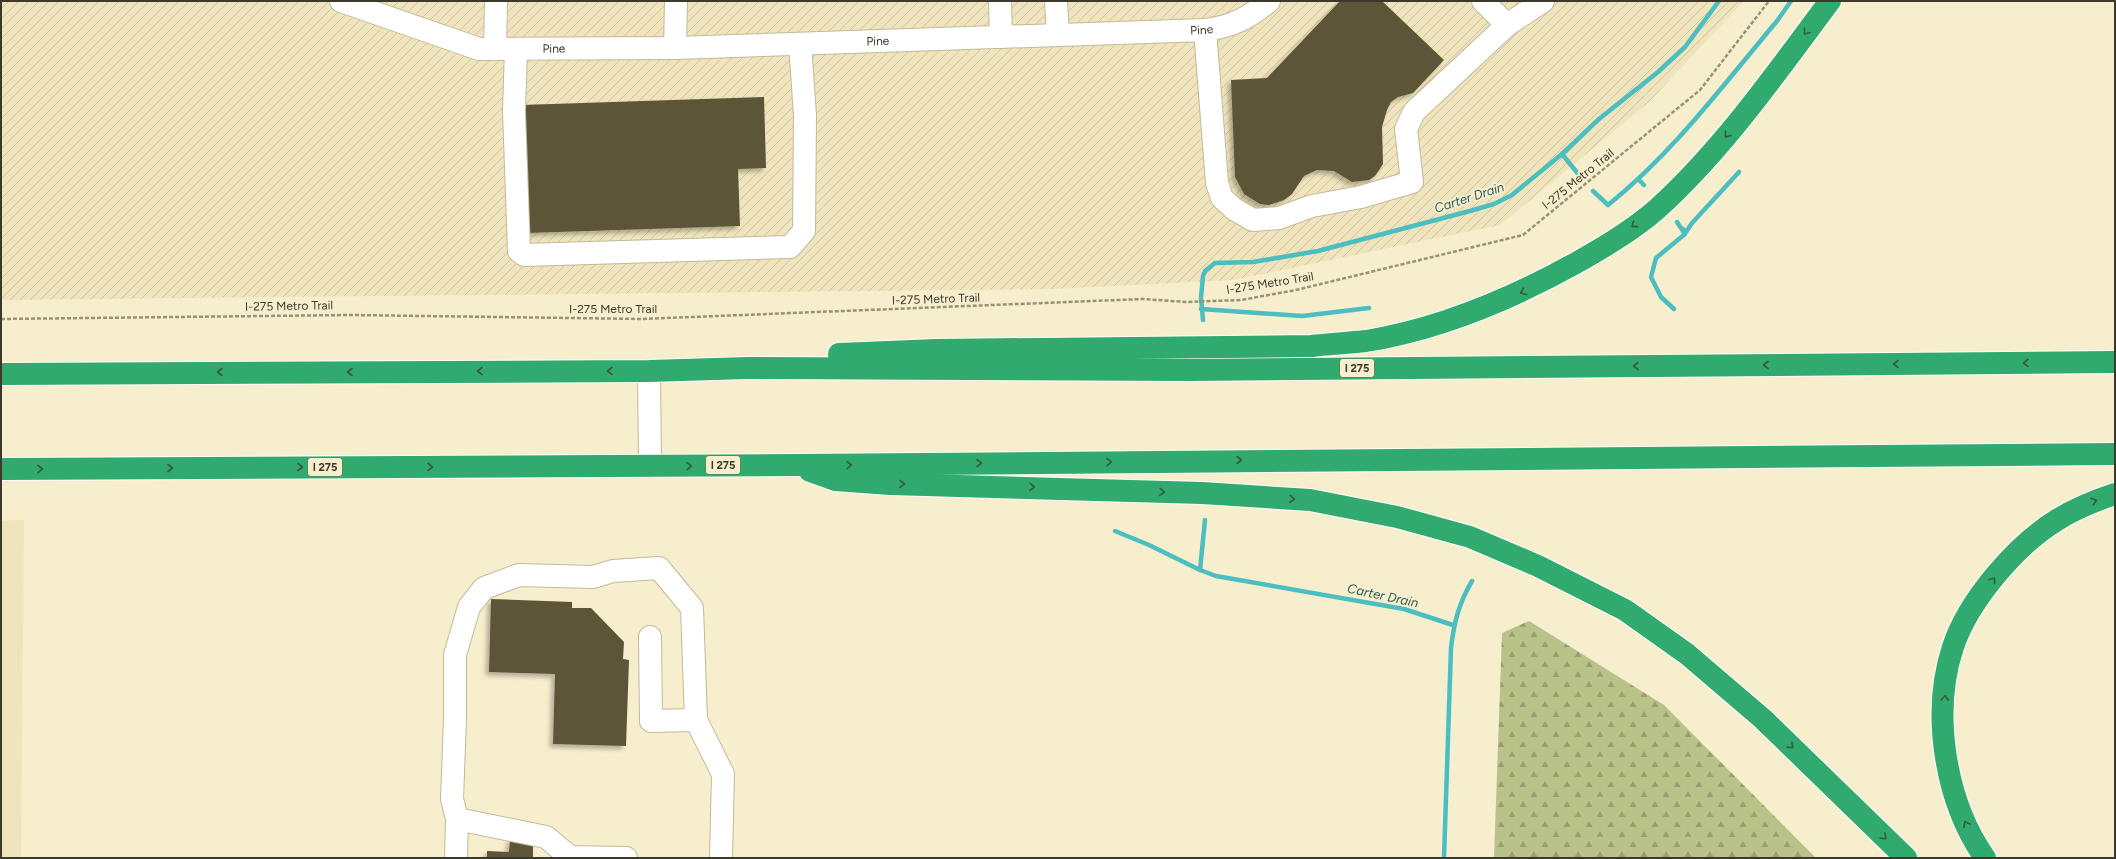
<svg xmlns="http://www.w3.org/2000/svg" width="2116" height="859" viewBox="0 0 2116 859" font-family="Figtree,sans-serif">
<defs>
<pattern id="industrial-furrows" width="10" height="10" patternUnits="userSpaceOnUse"><rect width="10" height="10" fill="#efe4bb"/><path d="M-1 1l2-2M0 10L10 0M9 11l2-2" fill="none" stroke="#cec4a1"/></pattern>
<pattern id="forest-firs" width="22" height="20" patternUnits="userSpaceOnUse"><rect width="22" height="20" fill="#b9c289"/><path d="M5 1l3.5 6h-7zM16 11l3.5 6h-7z" fill="#989f70"/></pattern>
<filter id="shadow"><feDropShadow dx="-3.5" dy="3.5" stdDeviation="2" flood-color="#0004"/></filter>
</defs>
<rect width="100%" height="100%" fill="#f7eecd"/>
<!-- built -->
<polygon fill="#efe4bb" points="24,520 21,858 1,858 1,521"/>
<!-- industrial -->
<polygon fill="url(#industrial-furrows)" points="1,1 1744,1 1648,103 1500,225 1233,280 1054,289 1,300"/>
<!-- forest -->
<polygon fill="url(#forest-firs)" points="1529,621 1664,705 1816,858 1494,858 1502,633"/>
<g fill="none" stroke-linecap="round" stroke-linejoin="round">
<!-- stream -->
<g stroke="#4abec0" stroke-width="4.5">
<polyline points="1562,154 1579,175"/>
<polyline points="1639,180 1644,185"/>
<path d="M1593,191l15,14c65,-52 116,-121 169,-184l14,-20"/>
<polyline points="1683,229 1686,232 1692,223 1739,172"/>
<polyline points="1201,309 1302,316 1369,308"/>
<polyline points="1674,309 1661,297 1651,277 1656,258 1685,234 1677,222"/>
<polyline points="1203,320 1201,298 1203,276 1205,271 1215,263 1253,262 1318,251 1470,211 1494,204 1512,195 1562,154 1599,119 1658,72 1685,47 1719,1"/>
<polyline points="1115,531 1149,545 1200,570 1216,576 1404,609 1453,625"/>
<polyline points="1200,570 1205,520"/>
<path d="M1444,858l7,-210c3,-26 8,-45 21,-67"/>
</g>
</g>
<!-- building -->
<g fill="#5d5539" filter="url(#shadow)">
<polygon points="1340,1 1382,1 1444,60 1413,93 1398,97 1391,102 1387,110 1382,127 1383,164 1375,176 1369,180 1352,182 1334,171 1317,170 1304,176 1292,194 1284,200 1269,205 1260,204 1244,194 1235,177 1231,80 1267,78"/>
<polygon points="764,97 766,168 738,169 740,226 526,233 522,105"/>
<polygon points="491,599 572,602 572,608 591,608 624,642 623,659 629,660 626,746 553,744 555,674 489,672"/>
<polygon points="510,839 533,840 533,858 487,858 487,851 509,852"/>
</g>
<g fill="none" stroke-linecap="round" stroke-linejoin="round">
<!-- minor casing -->
<g stroke="#c2ba9a" stroke-width="24">
<g id="minor">
<path id="s1" d="M341,1l138,48 196,-1 530,-18c26,-3 44,-12 64,-29"/>
<polyline points="1000,1 1001,37"/>
<polyline points="1056,1 1058,35"/>
<polyline points="1507,25 1543,1"/>
<polyline points="1205,30 1217,183 1222,198 1234,209 1253,220 1279,218 1312,206 1361,197 1412,182 1406,129 1414,112 1507,25 1483,1"/>
<polyline points="675,48 676,1"/>
<polyline points="495,49 496,1"/>
<polyline points="516,49 514,111 519,251 524,255 790,247 804,231 805,115 800,44"/>
<polyline points="649,371 650,466"/>
<polyline points="650,637 651,721 696,720"/>
<polyline points="456,858 457,819"/>
<polyline points="626,858 570,857 546,837 457,819 452,799 455,719 455,655 469,607 484,588 519,575 593,577 613,571 659,568 692,608 696,720 723,774 721,858"/>
</g>
</g>
<!-- highway casing -->
<g stroke="#fff" stroke-width="24">
<g id="highway">
<path d="M839,354l97,-4 375,-4c18,-2 37,-3 55,-5 74,-12 145,-42 210,-78 28,-16 57,-33 81,-54 67,-61 119,-136 173,-208"/>
<polyline points="1,374 649,371 748,368 1191,370 2115,362"/>
<polyline points="1,469 796,465 2115,454"/>
<polyline points="810,471 835,480 890,484 1202,493 1310,500 1397,517 1470,537 1538,566 1625,610 1687,654 1763,719 1906,858"/>
<path d="M1985,858c-40,-57 -54,-145 -32,-211 15,-46 63,-102 104,-127 19,-12 37,-19 58,-26"/>
</g>
</g>
<!-- path -->
<polyline stroke="#99927b" stroke-width="2.5" stroke-dasharray="4 2" stroke-linecap="butt" points="1,319 351,315 642,319 1143,299 1186,302 1241,300 1296,290 1523,235 1700,90 1769,1"/>
<!-- minor -->
<use href="#minor" stroke="#fff" stroke-width="22"/>
<!-- highway -->
<use href="#highway" stroke="#30aa6f" stroke-width="22"/>
</g>
<!-- one-way arrows -->
<defs><path id="oneway-chevron" d="M-2-3.5L2.5 0L-2 3.5" fill="none" stroke-width="1.6" stroke-linecap="round" stroke-linejoin="round"/></defs>
<g stroke="#385a3f">
<use href="#oneway-chevron" transform="translate(1806 32) rotate(127)"/>
<use href="#oneway-chevron" transform="translate(1727 135) rotate(128)"/>
<use href="#oneway-chevron" transform="translate(1634 225) rotate(144)"/>
<use href="#oneway-chevron" transform="translate(1523 292) rotate(157)"/>
<use href="#oneway-chevron" transform="translate(2026 363) rotate(180)"/>
<use href="#oneway-chevron" transform="translate(1896 364) rotate(180)"/>
<use href="#oneway-chevron" transform="translate(1766 365) rotate(180)"/>
<use href="#oneway-chevron" transform="translate(1636 366) rotate(180)"/>
<use href="#oneway-chevron" transform="translate(480 371) rotate(180)"/>
<use href="#oneway-chevron" transform="translate(610 371) rotate(180)"/>
<use href="#oneway-chevron" transform="translate(220 372) rotate(180)"/>
<use href="#oneway-chevron" transform="translate(350 372) rotate(180)"/>
<use href="#oneway-chevron" transform="translate(1239 460)"/>
<use href="#oneway-chevron" transform="translate(1109 462) rotate(-1)"/>
<use href="#oneway-chevron" transform="translate(979 463) rotate(-1)"/>
<use href="#oneway-chevron" transform="translate(849 465) rotate(-1)"/>
<use href="#oneway-chevron" transform="translate(689 466) rotate(-1)"/>
<use href="#oneway-chevron" transform="translate(300 467)"/>
<use href="#oneway-chevron" transform="translate(430 467)"/>
<use href="#oneway-chevron" transform="translate(170 468)"/>
<use href="#oneway-chevron" transform="translate(40 469)"/>
<use href="#oneway-chevron" transform="translate(902 484) rotate(1)"/>
<use href="#oneway-chevron" transform="translate(1032 487) rotate(2)"/>
<use href="#oneway-chevron" transform="translate(1162 492) rotate(2)"/>
<use href="#oneway-chevron" transform="translate(1292 499) rotate(4)"/>
<use href="#oneway-chevron" transform="translate(2094 501) rotate(-18)"/>
<use href="#oneway-chevron" transform="translate(1993 580) rotate(-54)"/>
<use href="#oneway-chevron" transform="translate(1945 698) rotate(-87)"/>
<use href="#oneway-chevron" transform="translate(1791 746) rotate(44)"/>
<use href="#oneway-chevron" transform="translate(1966 824) rotate(-119)"/>
<use href="#oneway-chevron" transform="translate(1884 837) rotate(44)"/>
</g>
<g text-anchor="middle" stroke-width="4" stroke-linejoin="round" paint-order="stroke">
<!-- shield labels -->
<g fill="#f7eecd" stroke="#746f5c" stroke-width="1">
<rect x="1340" y="359" width="34" height="18" rx="3"/>
<rect x="706" y="456" width="34" height="18" rx="3"/>
<rect x="308" y="458" width="34" height="18" rx="3"/>
</g>
<g font-size="11" font-weight="bold" fill="#3c382b">
<text x="1357" y="372">I 275</text>
<text x="723" y="469">I 275</text>
<text x="325" y="471">I 275</text>
</g>
<!-- street labels -->
<g font-size="12" fill="#3c382b" stroke="#f7eecd">
<text dy="4" stroke="none"><textPath href="#s1" startOffset="869">Pine</textPath></text>
<text dy="4" stroke="none"><textPath href="#s1" startOffset="545">Pine</textPath></text>
<text dy="4" stroke="none"><textPath href="#s1" startOffset="221">Pine</textPath></text>
<text transform="translate(1578 179) rotate(-39)" y="4">I-275 Metro Trail</text>
<text transform="translate(1270 283) rotate(-9)" y="4">I-275 Metro Trail</text>
<text transform="translate(936 299) rotate(-2)" y="4">I-275 Metro Trail</text>
<text transform="translate(289 306) rotate(-1)" y="4">I-275 Metro Trail</text>
<text x="613" y="313">I-275 Metro Trail</text>
</g>
<!-- water labels -->
<g font-size="13" font-style="italic" fill="#2d5e5f" stroke="#f7eecd">
<text transform="translate(1469 197) rotate(-18)" y="5">Carter Drain</text>
<text transform="translate(1383 595) rotate(12)" y="5">Carter Drain</text>
</g>
</g>
<!-- border -->
<rect width="2116" height="859" fill="none" stroke="#3c382b" stroke-width="4"/>
</svg>
